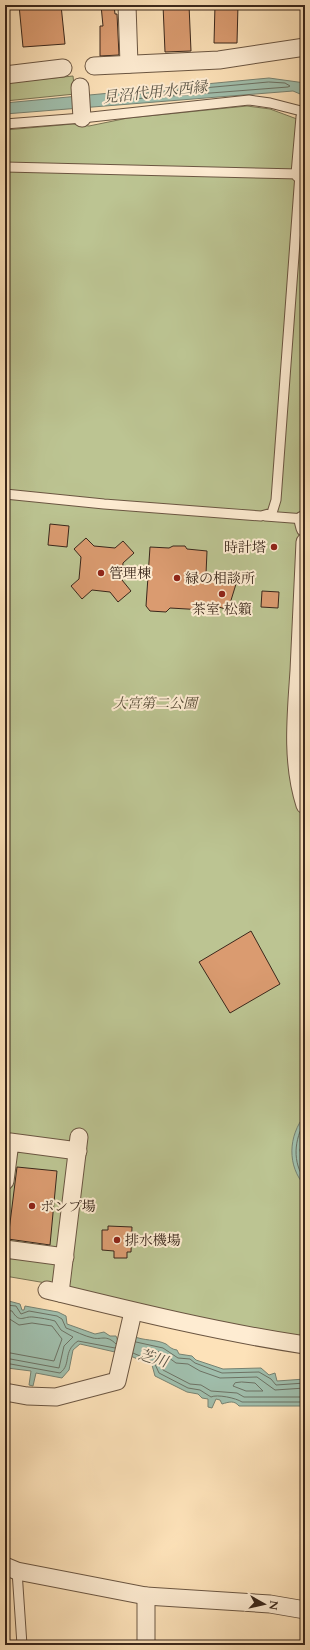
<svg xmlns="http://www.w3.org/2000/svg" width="310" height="1650" viewBox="0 0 310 1650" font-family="Cardo,'Noto Serif JP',serif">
<rect width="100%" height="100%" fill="#fde2b9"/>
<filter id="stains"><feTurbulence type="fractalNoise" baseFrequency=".005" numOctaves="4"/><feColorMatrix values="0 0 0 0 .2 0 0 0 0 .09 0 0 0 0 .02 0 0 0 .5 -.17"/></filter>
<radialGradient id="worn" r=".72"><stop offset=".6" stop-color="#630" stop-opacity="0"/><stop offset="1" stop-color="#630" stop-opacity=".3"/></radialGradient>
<!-- green -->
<g fill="#bcc492" stroke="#7b7656">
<polygon points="73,76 75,94 5,101 5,83"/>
<polygon points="247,106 270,109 305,122 305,1339 194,1325 46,1283 5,1276 5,130 73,124 89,126 128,118"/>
</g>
<!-- water -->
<g fill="#a0beac" stroke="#778272">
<polygon points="269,78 305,83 305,96 293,91 5,114 5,103"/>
<path d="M305,1115v71c-18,-20 -17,-50 0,-71z"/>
<path d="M5,1300l15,4 2,6h2l1,-4 33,6 8,4 1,8 28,10 9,-2 6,4h6l2,5 15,-5c10,5 23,3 33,8 4,3 5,5 11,6l2,4 13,2 4,4 27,9 38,-1 8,7 6,-2 2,8 28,-2v27h-66c-5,-6 -10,-4 -17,-2l-2,-4 -4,-1 -4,9 -4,-1v-8l-6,-1 -4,-4 -11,-2 -32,-16 -3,-11 -24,-10 -48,-11 -7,6 -4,20 -7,8 -26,-5 -3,13 -4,-1 2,-14 -24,-3 -2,-4z"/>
</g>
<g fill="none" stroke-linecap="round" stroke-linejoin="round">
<!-- shore -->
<g stroke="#6d7264" stroke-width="1">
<polygon points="269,82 285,83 290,86 288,87 120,100 118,98 120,96"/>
<path d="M305,1121c-11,19 -13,41 0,59"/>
<polyline points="305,1131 300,1150 305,1172"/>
<path d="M5,1305l11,1 5,8 8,-3 28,5 5,3 4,9c9,3 18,8 27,10 9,2 13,-4 23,6"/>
<path d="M5,1310l7,1c8,13 11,5 21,6 8,1 15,2 22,4l6,9 12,7 -9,9 -5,22 -54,-10"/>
<polyline points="5,1316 19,1325 32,1323 52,1326 62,1339 54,1361 5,1352"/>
<polyline points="136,1342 163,1348 178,1358 190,1359 195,1363 222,1373 259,1372 271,1379 276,1385 305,1383"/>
<path d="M133,1353l21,9 5,11 29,15 12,2 11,7c6,-3 25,1 31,5h63"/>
<path d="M5,1363l55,10c12,-9 2,-21 18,-32l37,7"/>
<polygon points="242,1382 255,1383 263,1391 246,1391 233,1386 235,1383"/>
<polyline points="305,1388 275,1390 257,1377 220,1378 200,1371 188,1364 176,1363 161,1352 151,1351 149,1352 159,1359 163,1370 190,1384 201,1385 211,1391 237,1393 244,1397 305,1397"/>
</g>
</g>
<!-- building -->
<g fill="#da9b70" stroke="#3a271b">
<polygon points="19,5 61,5 65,44 23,47"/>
<polygon points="101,5 114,5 115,14 117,14 119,55 100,56 100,26 103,26"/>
<polygon points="163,5 189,5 191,51 165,52"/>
<polygon points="215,5 238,5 237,43 214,43"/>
<polygon points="50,524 69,526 67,547 48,545"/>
<polygon points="86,538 94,546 115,548 123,541 134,553 123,563 122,580 131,591 118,602 110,592 92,590 82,599 71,586 79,579 81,557 74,549"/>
<polygon points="173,546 185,546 187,549 207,551 206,574 236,584 228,610 204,602 204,610 170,608 166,612 150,611 146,606 150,547 169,548"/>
<polygon points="262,591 279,592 278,608 261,607"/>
<polygon points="251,931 280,984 230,1013 199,962"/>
<polygon points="17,1167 57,1171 50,1245 8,1239"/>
<polygon points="108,1226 132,1227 131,1252 127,1252 127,1258 114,1258 114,1251 102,1250 102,1230 108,1230"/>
</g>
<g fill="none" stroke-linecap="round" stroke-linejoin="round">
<!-- lane casing -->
<g stroke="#6b5642" stroke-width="11">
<g id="lane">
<polyline points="5,124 82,118 249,100 270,103 305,112"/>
<polyline points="5,167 300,174 276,500 272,513 261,516 104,504 5,494"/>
<polyline points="265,516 305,519"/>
<polyline points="17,1571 22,1645"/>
</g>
</g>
<!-- street casing -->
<g stroke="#6b5642" stroke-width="19">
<g id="street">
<polyline points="127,5 129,64"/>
<polyline points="94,66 219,60 305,47"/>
<polyline points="5,75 63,68"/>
<polyline points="80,87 82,118"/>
<polyline points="300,174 305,117"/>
<polyline points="303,520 305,528"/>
<path d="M305,542c-2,43 -4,86 -6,129 -3,44 -8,91 6,134"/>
<polyline points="5,1181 10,1142 78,1151"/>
<polyline points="5,1249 65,1257"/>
<path d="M47,1290c86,21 171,42 258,55"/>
<polyline points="60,1293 79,1137"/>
<polyline points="5,1392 27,1396 56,1397 117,1381 133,1312"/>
<polyline points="5,1566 17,1571 146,1596 270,1604 305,1610"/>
<polyline points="146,1596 146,1645"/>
</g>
</g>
<!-- lane -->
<use href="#lane" stroke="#feecd2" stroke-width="9"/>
<!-- street -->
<use href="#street" stroke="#feecd2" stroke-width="17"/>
</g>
<!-- markers -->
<g fill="#8f2418" stroke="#feecd2" stroke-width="1.5">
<circle cx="274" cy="547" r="4"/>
<circle cx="101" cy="573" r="4"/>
<circle cx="177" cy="578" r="4"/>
<circle cx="222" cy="594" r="4"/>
<circle cx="32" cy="1206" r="4"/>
<circle cx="117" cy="1240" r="4"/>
</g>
<g text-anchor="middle" stroke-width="4" stroke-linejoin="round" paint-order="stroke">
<!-- poi labels -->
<g font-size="14" fill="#3a271b" stroke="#feecd2" text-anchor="start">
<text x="266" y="552" text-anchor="end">時計塔</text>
<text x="109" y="578">管理棟</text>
<text x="185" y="583">緑の相談所</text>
<text x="222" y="614" text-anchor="middle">茶室 松籟</text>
<text x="40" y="1211">ポンプ場</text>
<text x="125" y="1245">排水機場</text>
</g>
<!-- park labels -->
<g font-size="14" font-style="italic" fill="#5a4e39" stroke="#feecd2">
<text x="155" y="708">大宮第二公園</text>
</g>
<!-- water labels -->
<g font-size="15" font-style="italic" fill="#595446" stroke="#feecd2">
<text transform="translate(155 92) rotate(-6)" y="5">見沼代用水西縁</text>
<text transform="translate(153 1358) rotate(17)" y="5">芝川</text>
</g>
</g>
<!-- margin -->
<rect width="310" height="1650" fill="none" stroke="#fde2b9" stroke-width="20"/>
<rect x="6" y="6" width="298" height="1638" fill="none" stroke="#3a271b" stroke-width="2"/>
<rect x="10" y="10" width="290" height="1630" fill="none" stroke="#3a271b"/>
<!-- north arrow -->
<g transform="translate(264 1604) rotate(98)" stroke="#feecd2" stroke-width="3" paint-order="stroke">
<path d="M0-3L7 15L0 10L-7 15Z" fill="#3a271b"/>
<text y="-6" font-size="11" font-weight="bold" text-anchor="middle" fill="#3a271b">N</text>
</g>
<rect width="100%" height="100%" filter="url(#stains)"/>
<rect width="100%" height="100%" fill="url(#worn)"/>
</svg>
